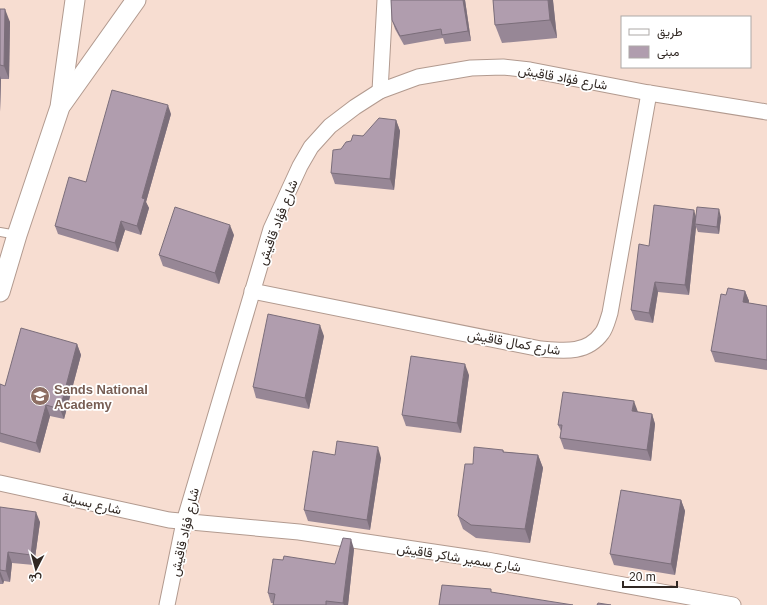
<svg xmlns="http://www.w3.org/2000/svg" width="767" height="605" viewBox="0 0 767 605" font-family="Helvetica,Vazirmatn,sans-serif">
<rect width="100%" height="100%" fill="#f7ddd1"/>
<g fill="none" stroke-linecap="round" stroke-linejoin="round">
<!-- service casing -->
<g stroke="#b29a8f" stroke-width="10">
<polyline id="service" points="0,232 17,235"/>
</g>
<!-- minor casing -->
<g stroke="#b29a8f" stroke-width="17">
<g id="minor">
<polyline points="380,91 385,0"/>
<path d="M252,291l289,58c23,2 46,5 61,-16 4,-5 6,-14 8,-20l39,-220"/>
<polyline points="0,483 169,520 299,532 487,560 733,605"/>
<polyline points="167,605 184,522 271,229 300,166 311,147 330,126 355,107 380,91 418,77 471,68 503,67 530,70 649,93 767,112"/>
</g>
</g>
<!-- tertiary casing -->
<g stroke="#b29a8f" stroke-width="21">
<g id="tertiary">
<polyline points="62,104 136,0"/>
<polyline points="0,292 17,235 60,107 75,0"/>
</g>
</g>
<!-- service -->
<use href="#service" stroke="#fff" stroke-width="8"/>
<!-- minor -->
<use href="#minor" stroke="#fff" stroke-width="15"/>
<!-- tertiary -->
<use href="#tertiary" stroke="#fff" stroke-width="19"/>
</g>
<!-- wall -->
<g fill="#978796">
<polygon points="391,0 465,0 471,41 445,44 443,38 404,45 395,29 392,20"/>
<polygon points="493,0 553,0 557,38 502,43 495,25"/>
<polygon points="0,9 10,22 9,79 1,79 0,112"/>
<polygon points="171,114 146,202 149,208 141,235 125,230 118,252 58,234 55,226 86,182"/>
<polygon points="396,120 400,131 394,190 335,184 331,173 341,149 351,141"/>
<polygon points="696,217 721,217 719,234 698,232 696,227 689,295 658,292 653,323 635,320 631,310 649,246"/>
<polygon points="234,235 219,284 163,266 159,255"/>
<polygon points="745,291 749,301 748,303 767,306 767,370 715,362 711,351 726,295"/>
<polygon points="324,336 309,409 256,398 253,387"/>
<polygon points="77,344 81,355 64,419 50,416 40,453 0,442 0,385 5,386"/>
<polygon points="469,375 461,433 406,426 402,415"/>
<polygon points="637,412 652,414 655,424 651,461 564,449 560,438 561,431 558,425"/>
<polygon points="503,450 504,452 538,455 543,468 530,543 476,538 463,529 458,516 473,464"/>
<polygon points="335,455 381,458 370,530 308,521 304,510"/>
<polygon points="681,500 685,511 675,575 614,565 610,554"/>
<polygon points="0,507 40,522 34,565 12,563 10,582 4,581 3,584 0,584"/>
<polygon points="354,549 348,605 273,605 273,603 271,603 268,593 283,560 335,564"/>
</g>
<!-- shaded-wall -->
<g fill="#7b6e7a">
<polygon points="463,0 465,0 471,41 468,31"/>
<polygon points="548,0 553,0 553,1 557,38 550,20"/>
<polygon points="5,9 10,22 9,79 4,66"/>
<polygon points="0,76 1,79 0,112"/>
<polygon points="168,105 171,114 146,202 149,208 141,235 137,226 142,198"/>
<polygon points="396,120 400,131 394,190 390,179"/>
<polygon points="719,209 721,217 719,234 717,227"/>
<polygon points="694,210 697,220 695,224 696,227 689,295 685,285"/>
<polygon points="121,221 125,230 118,252 115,243"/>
<polygon points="230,225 234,235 219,284 215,273"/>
<polygon points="655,282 658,292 653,323 649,313"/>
<polygon points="745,291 749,301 747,313 743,302"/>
<polygon points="320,325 324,336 309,409 305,398"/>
<polygon points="77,344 81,355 64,419 60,409"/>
<polygon points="465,364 469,375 461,433 457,423"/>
<polygon points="634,401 638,412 632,411"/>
<polygon points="46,405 50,416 40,453 36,443"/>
<polygon points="652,414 655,424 651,461 647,450"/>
<polygon points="378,447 381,458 370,530 367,520"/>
<polygon points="538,455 543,468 530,543 525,529"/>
<polygon points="681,500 685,511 675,575 671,564"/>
<polygon points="36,512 40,522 34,565 31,555"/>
<polygon points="351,539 354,549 348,605 344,605 343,603"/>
<polygon points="8,552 12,563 10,582 6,571"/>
<polygon points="0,571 4,581 3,584 0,576"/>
</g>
<!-- building -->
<g fill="#b09dae" stroke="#7b6e7a">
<polygon points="391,0 463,0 468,31 442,35 441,29 400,36 392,20"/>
<polygon points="493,0 548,0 550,20 495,25"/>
<polygon points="0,9 5,9 4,66 0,65"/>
<polygon points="112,90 168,105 142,198 145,199 137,226 121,221 115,243 55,226 69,177 86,182"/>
<polygon points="379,118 396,120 390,179 331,173 333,150 341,149 346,142 351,141 353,135 363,136"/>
<polygon points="654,205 694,210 685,285 655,282 649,313 631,310 639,244 649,246"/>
<polygon points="175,207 230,225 215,273 159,255"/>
<polygon points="697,207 719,209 717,227 695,224"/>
<polygon points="728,288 745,291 743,302 767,306 767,360 711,351 721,294 726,295"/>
<polygon points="268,314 320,325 305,398 253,387"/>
<polygon points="21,328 77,344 60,409 46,405 36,443 0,433 0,384 5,386"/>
<polygon points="411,356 465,364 457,423 402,415"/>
<polygon points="563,392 634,401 632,411 652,414 647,450 560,438 562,425 558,425"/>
<polygon points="337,441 378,447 367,520 304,510 313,451 335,455"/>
<polygon points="474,447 503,450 503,452 538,455 525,529 471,525 458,516 465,464 473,464"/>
<polygon points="621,490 681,500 671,564 610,554"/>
<polygon points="0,507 36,512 31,555 8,552 6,571 0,570"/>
<polygon points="343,538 351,539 343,603 326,601 326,605 273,605 275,594 268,593 273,559 283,560 284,556 335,564"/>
<polygon points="442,585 491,589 491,592 573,605 439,605"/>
<polygon points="598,603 611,605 597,605"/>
</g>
<!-- icons -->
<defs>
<g id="school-disc" transform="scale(1)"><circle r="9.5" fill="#8d6e63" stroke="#fff"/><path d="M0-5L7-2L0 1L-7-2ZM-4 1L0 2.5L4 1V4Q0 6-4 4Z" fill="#fff"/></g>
</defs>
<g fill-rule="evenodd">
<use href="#school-disc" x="40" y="396"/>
</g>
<g text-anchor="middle" stroke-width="3.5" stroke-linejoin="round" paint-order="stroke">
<!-- street labels -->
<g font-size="13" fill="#312823" stroke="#fff">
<text transform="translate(563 77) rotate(10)" y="5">شارع فؤاد قاقيش</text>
<text transform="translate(277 222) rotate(-69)" y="5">شارع فؤاد قاقيش</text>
<text transform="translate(514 342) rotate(10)" y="5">شارع كمال قاقيش</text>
<text transform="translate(92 503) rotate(13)" y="5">شارع بسيلة</text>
<text transform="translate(184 532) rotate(-77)" y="5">شارع فؤاد قاقيش</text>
<text transform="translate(459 557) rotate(9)" y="5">شارع سمير شاكر قاقيش</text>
</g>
<!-- education labels -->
<g font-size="13" font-weight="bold" fill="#785e54" stroke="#fff" text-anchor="start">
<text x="54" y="394">Sands National<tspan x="54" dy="15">Academy</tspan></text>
</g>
</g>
<!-- legend -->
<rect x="621" y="16" width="130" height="52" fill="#ffffff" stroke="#ada9a7"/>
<rect x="629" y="29" width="20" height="6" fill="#ffffff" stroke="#ada9a7"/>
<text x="657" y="36" font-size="12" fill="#312823">طريق</text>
<rect x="629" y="46" width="20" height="12" fill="#b09dae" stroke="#ada9a7"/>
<text x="657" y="56" font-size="12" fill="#312823">مبنى</text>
<!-- north arrow -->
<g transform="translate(36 569) rotate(186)" stroke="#ffffff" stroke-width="3" paint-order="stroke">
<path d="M0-3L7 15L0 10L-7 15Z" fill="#312823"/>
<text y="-6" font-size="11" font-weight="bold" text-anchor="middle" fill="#312823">ش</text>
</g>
<!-- scale -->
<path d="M623 581v6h54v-6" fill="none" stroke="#312823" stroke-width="2"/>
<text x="629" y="581" font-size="12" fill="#312823" stroke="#ffffff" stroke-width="3" paint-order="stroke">20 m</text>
</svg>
